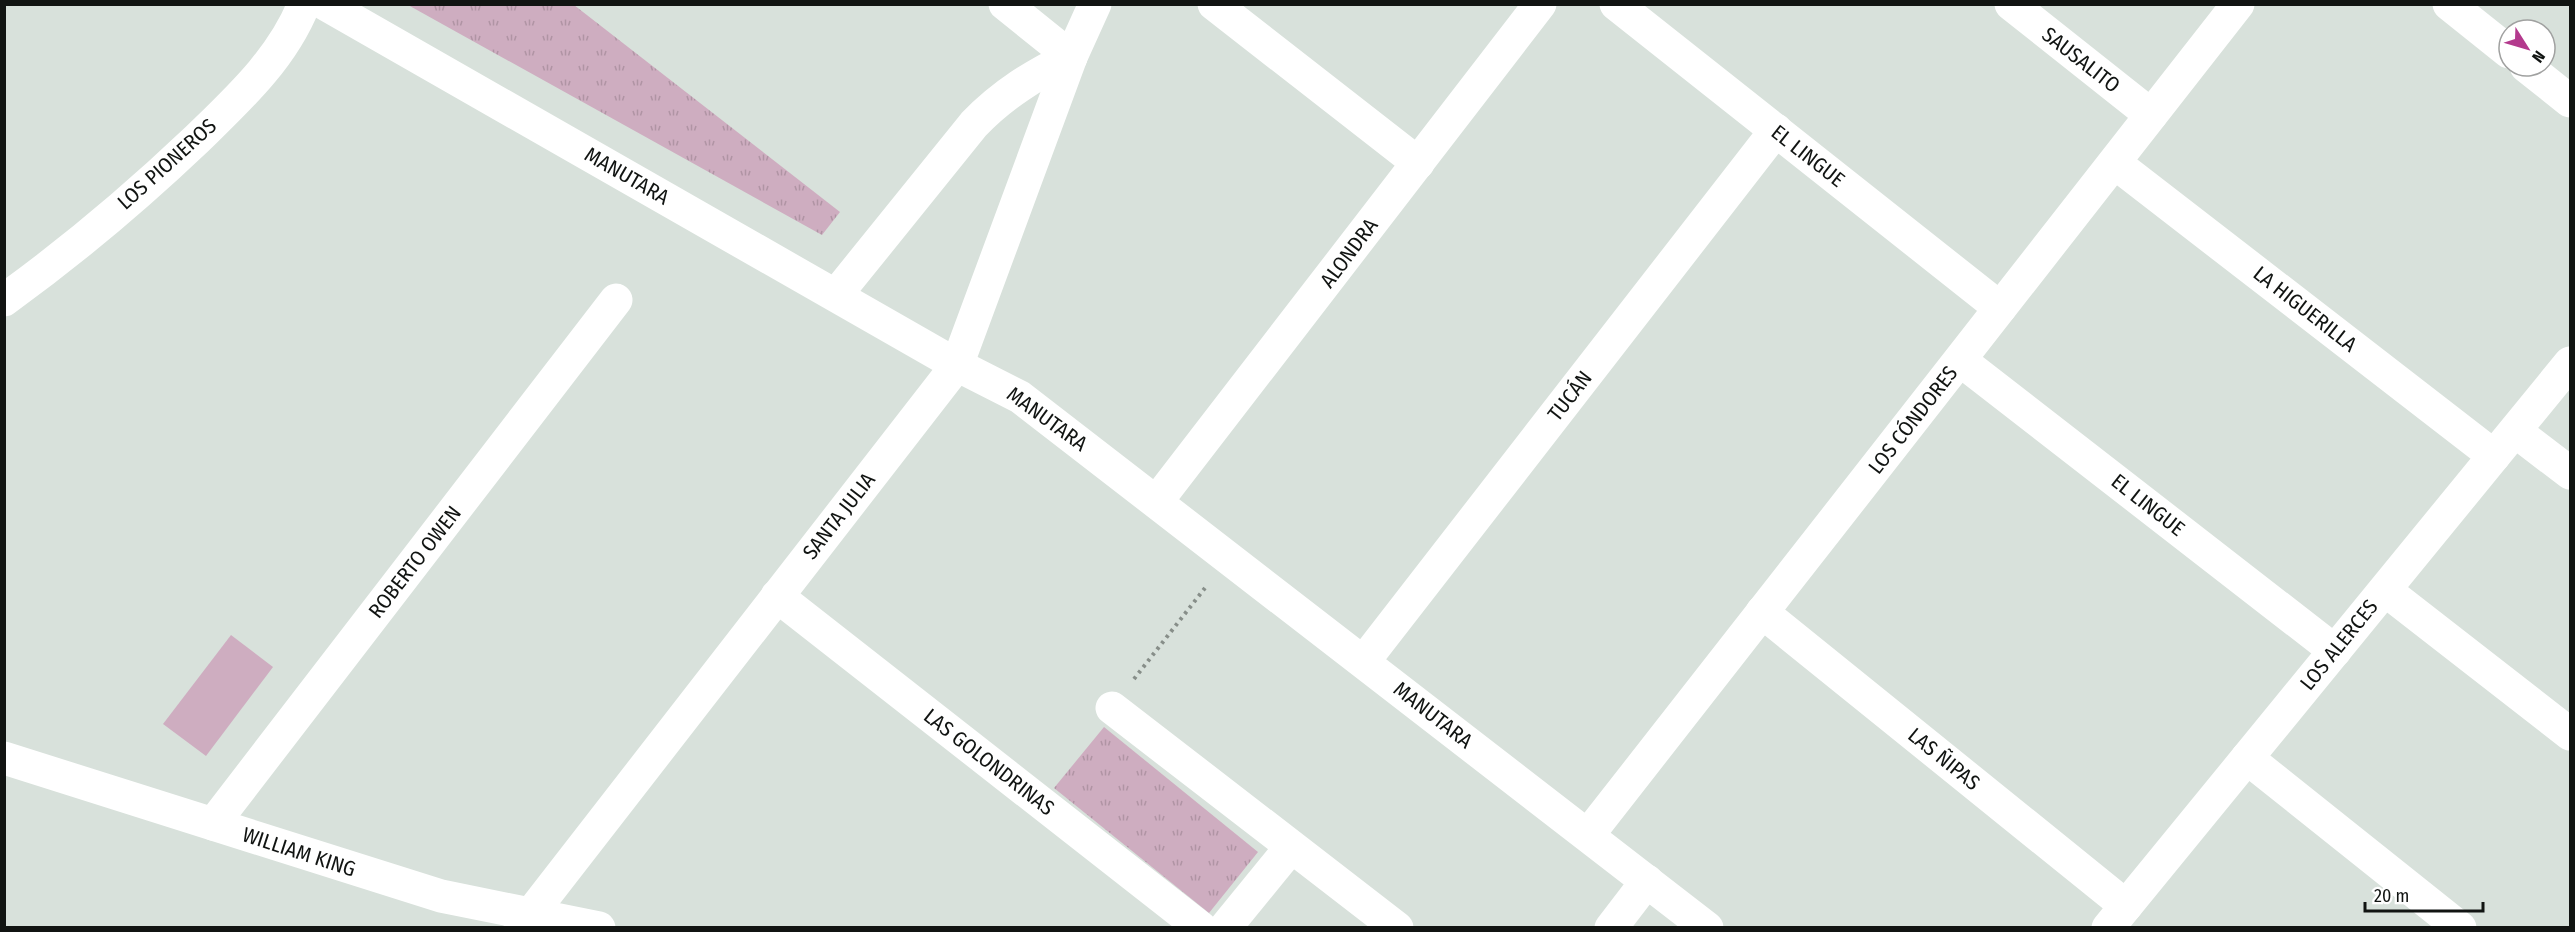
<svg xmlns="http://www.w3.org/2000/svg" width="2575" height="932" viewBox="0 0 2575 932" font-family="'Fira Sans Condensed',sans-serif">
<defs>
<pattern id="grass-tufts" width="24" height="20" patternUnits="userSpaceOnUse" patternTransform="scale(1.5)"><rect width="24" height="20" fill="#ceadc0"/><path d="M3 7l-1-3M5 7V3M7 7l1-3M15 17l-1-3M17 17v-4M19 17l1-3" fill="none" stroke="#b094a4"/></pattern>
</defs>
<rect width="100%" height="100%" fill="#d8e1db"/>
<!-- grass -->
<g fill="url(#grass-tufts)">
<polygon points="408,5 574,5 840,212 822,235"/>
<polygon points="1104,727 1258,852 1209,913 1054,788"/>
</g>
<!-- park -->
<polygon fill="#ceadc0" points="231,635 273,667 206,756 163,724"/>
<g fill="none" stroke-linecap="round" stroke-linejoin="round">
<!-- path -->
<polyline stroke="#878e89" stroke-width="4" stroke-dasharray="3 4.5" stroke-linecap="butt" points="1134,679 1205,588"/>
<!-- street -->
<g stroke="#fff" stroke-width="33">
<polyline points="1005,4 1071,57"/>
<polyline points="1214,4 1418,163"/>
<polyline points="1616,4 2000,308"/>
<polyline points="2011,4 2151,115"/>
<polyline points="2449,4 2509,52"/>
<polyline points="2526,66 2570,101"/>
<polyline points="2115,163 2494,456"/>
<path d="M4,300c68,-49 132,-103 193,-161 41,-40 85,-80 107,-135"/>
<polyline points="1960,360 2335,651"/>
<polyline points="2515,431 2570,473"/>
<polyline points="1157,501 1540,4"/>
<polyline points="2385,590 2570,734"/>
<polyline points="777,596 1201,928"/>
<polyline points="1762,612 2126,906"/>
<polyline points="1364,661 1776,130"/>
<polyline points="1112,708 1397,928"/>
<polyline points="4,758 441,896 599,928"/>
<polyline points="2247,758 2460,928"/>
<polyline points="213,824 616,300"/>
<polyline points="1588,835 2238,4"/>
<polyline points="1225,928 1291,847"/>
<polyline points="1611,928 1647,881"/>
<polyline points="2108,928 2570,363"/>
</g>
<!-- secondary -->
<g stroke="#fff" stroke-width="33">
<polyline points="325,4 957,365 1020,397 1707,928"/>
<path d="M836,295l138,-171c29,-30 60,-49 97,-67"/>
<polyline points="520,928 957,365 1071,57 1095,4"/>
</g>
</g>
<g text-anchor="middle" stroke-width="5" stroke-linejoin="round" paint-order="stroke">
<!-- street labels -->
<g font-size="21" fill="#111412" stroke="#fff">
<text transform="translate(2081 60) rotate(38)" y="7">SAUSALITO</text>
<text transform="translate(1808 156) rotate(38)" y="7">EL LINGUE</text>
<text transform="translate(167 164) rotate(-42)" y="7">LOS PIONEROS</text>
<text transform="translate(627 176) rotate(30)" y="7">MANUTARA</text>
<text transform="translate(1349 253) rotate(-53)" y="7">ALONDRA</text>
<text transform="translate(2305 309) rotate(38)" y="7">LA HIGUERILLA</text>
<text transform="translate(1570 396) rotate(-52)" y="7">TUCÁN</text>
<text transform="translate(1047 419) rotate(36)" y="7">MANUTARA</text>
<text transform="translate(1913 420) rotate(-52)" y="7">LOS CÓNDORES</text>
<text transform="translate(2148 505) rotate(38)" y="7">EL LINGUE</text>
<text transform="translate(839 516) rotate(-52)" y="7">SANTA JULIA</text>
<text transform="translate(415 562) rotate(-52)" y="7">ROBERTO OWEN</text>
<text transform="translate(2339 645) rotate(-51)" y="7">LOS ALERCES</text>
<text transform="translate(1433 715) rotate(38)" y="7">MANUTARA</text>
<text transform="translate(1944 759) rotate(39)" y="7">LAS ÑIPAS</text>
<text transform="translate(989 762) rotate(38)" y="7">LAS GOLONDRINAS</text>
<text transform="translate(299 852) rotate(18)" y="7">WILLIAM KING</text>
</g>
</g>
<!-- border -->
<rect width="2575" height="932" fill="none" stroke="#111412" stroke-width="12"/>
<!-- north arrow -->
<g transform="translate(2527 48) rotate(127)"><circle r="28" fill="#ffffff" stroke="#a0a1a0" stroke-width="1.5"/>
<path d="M0-4.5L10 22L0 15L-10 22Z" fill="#b33a8d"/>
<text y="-9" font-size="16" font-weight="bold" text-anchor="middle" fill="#111412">N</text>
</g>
<!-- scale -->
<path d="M2365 902v9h118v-9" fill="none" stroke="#111412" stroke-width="3"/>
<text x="2374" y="902" font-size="18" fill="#111412" stroke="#ffffff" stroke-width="4.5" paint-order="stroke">20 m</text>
</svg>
